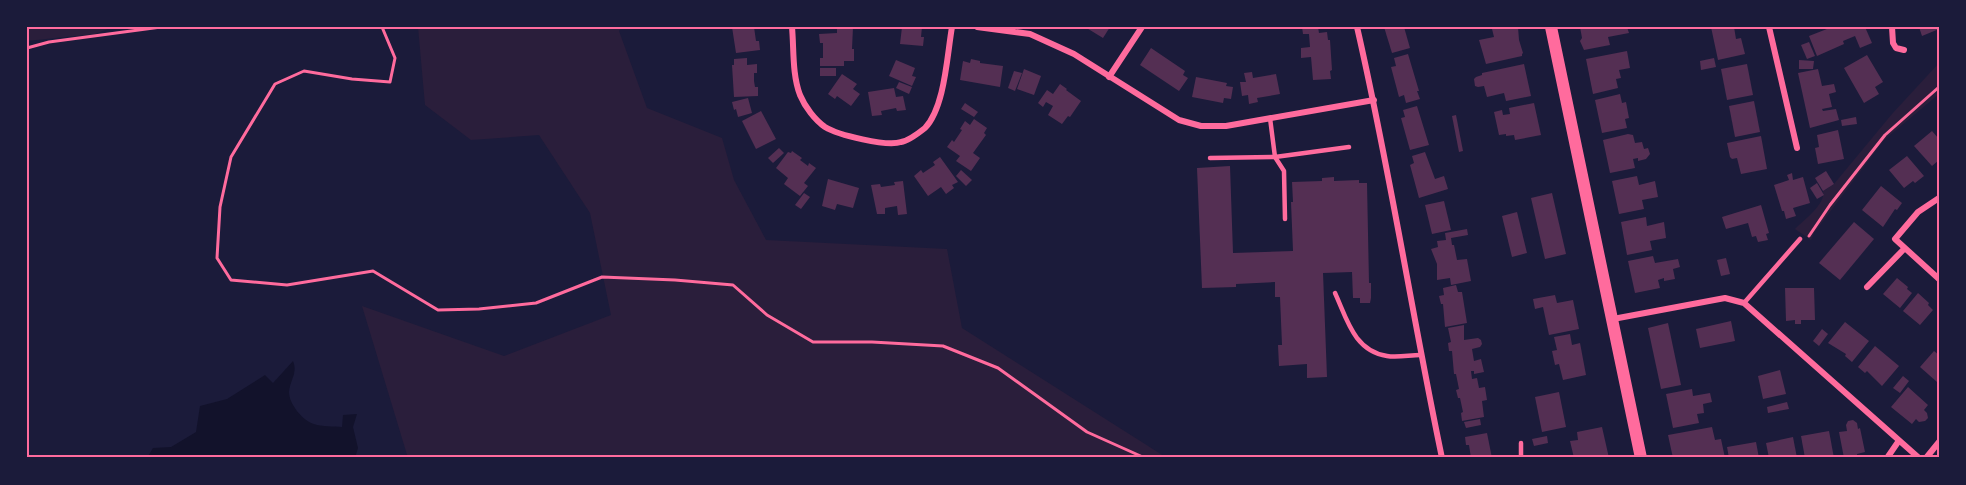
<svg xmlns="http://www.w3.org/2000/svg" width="1966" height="485" viewBox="0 0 1966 485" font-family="'IBM Plex Sans',sans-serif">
<rect width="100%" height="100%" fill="#1b1b3a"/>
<!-- green -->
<g fill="#2a1e3b">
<polygon points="27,27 113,27 95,34 27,41"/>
<polygon points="418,27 622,27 619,31 647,108 722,138 734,180 766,240 947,249 962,328 1167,458 408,458 362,306 504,356 611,315 590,213 539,135 471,140 425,105"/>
<path d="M1939,63v31l-55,46 -70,93 -3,7 -16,-11c9,-9 31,-25 28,-38l11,-7 58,-70z"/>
</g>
<!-- water -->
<path fill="#12122b" d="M293,361c5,12 -3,19 -4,31 0,12 14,29 25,32 8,3 20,2 28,3l1,-12 14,-1 -4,13 5,21 -3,10h-208l6,-10 18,-1 25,-15 4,-26 27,-7 38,-24 8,8z"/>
<!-- building -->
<g fill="#542f53">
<polygon points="732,27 754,27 756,41 759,41 760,50 736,53"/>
<polygon points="837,27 853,27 852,49 854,49 854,61 844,61 844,66 820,66 820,58 823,58 823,43 820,43 819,34 837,33"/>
<polygon points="902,27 922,27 921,37 924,37 923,46 900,44"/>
<polygon points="1085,27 1110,27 1103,38"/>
<polygon points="1302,27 1318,27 1319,33 1327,32 1328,40 1330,40 1332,70 1330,71 1331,79 1313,80 1311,57 1301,58 1301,48 1310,47 1309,34 1303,34"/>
<polygon points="1384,27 1404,27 1410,48 1392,53"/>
<polygon points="1500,27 1518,27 1519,40 1523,53 1522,54 1522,56 1486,64 1479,40 1494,37 1492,29"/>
<polygon points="1580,27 1627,27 1629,33 1608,37 1610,45 1584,50 1580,41 1582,38"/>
<polygon points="1711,27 1734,27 1736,39 1741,38 1745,54 1718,60"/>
<polygon points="1832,27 1865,27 1872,43 1860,48 1855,36 1843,41 1844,44 1817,56 1809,36"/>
<polygon points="1919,27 1939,27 1939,29 1922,36"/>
<polygon points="1809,42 1815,56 1807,59 1801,45"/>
<polygon points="1151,48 1185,71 1183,75 1188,78 1179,91 1140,65"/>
<polygon points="1627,51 1630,68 1619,70 1621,78 1616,79 1618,88 1593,94 1586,59"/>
<polygon points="1408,54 1419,91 1417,91 1420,99 1406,103 1404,95 1399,97 1391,67 1396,66 1394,58"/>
<polygon points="1867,55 1883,82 1875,87 1879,94 1864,103 1844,68"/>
<polygon points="747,58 747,65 757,64 757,73 754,73 754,81 755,87 758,87 758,96 734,97 732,65 734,65 734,59"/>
<polygon points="1714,58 1716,67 1701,70 1700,61"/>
<polygon points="971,59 980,61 980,63 1003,66 1000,87 960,80 963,61 970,63"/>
<polygon points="896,60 915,68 912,76 916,77 912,86 889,76"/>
<polygon points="1799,60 1814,61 1813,69 1799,69"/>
<polygon points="1524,64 1531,96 1506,101 1504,93 1487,97 1484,86 1478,87 1475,86 1474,79 1476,77 1482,75 1482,73"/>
<polygon points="1747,64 1753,95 1727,100 1721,69"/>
<rect x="820" y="68" width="16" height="8"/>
<polygon points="1024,69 1041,76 1034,95 1017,89"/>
<polygon points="1818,69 1822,86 1834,84 1836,92 1829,94 1832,107 1822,109 1823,111 1836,109 1839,120 1810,128 1798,73"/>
<polygon points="1014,71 1022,73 1015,91 1008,88"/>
<polygon points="1252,72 1253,78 1276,74 1280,94 1257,98 1258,102 1249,104 1248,95 1242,96 1240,82 1246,82 1244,73"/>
<polygon points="842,74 857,84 853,89 860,94 851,106 837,96 835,99 828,94"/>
<polygon points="1196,77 1227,83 1226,86 1233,87 1231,99 1224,98 1223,103 1192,97"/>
<polygon points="899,82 912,87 909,94 896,88"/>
<polygon points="1060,84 1067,89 1066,90 1081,101 1070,117 1068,116 1062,124 1048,115 1053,106 1046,102 1043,107 1038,103 1047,90 1053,94"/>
<polygon points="894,88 896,97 903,96 906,110 897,111 896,108 881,111 882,115 872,116 868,92"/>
<polygon points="1620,94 1622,103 1626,102 1629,118 1625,119 1627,128 1602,133 1595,100"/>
<polygon points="748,98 752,113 738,117 736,109 734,110 732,102"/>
<polygon points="1754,101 1760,132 1735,137 1729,106"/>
<polygon points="965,103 978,112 974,117 961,109"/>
<polygon points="1534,103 1541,135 1515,140 1514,135 1506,136 1506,134 1499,135 1494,112 1502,110 1503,115 1510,114 1509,108"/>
<polygon points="1417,106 1429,145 1410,150 1401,118 1405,117 1403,110"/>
<polygon points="761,111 776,139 756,149 742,121"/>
<polygon points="1456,115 1463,151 1459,152 1452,116"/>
<polygon points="1856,117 1857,124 1842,126 1841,120"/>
<polygon points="974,119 987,128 984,133 986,135 973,153 980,158 971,171 956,161 960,156 947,147 952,140 954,142 962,130 960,129 965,121 970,125"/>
<polygon points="1838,130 1844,159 1818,164 1815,148 1819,147 1817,135"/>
<polygon points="1932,131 1939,139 1939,160 1932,166 1914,146"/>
<polygon points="1628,134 1633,135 1635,143 1642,142 1644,149 1648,148 1650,154 1646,159 1638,161 1638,158 1633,159 1635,168 1610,173 1603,140"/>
<polygon points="1761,136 1767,169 1741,174 1737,158 1732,159 1730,157 1727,143"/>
<polygon points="779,148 784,153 773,163 768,158"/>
<polygon points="792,151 802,158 800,160 808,166 809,163 816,168 804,183 808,186 800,196 784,184 788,178 776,168 788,152 791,153"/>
<polygon points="1425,152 1435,179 1444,176 1448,189 1419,198 1410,165 1414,163 1412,156"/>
<polygon points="1907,156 1924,176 1915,183 1913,181 1904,188 1889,170"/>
<polygon points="940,157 958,182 952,185 954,188 946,194 941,187 928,196 914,176 921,170 923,173 935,165 933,162"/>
<polygon points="1230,166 1233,253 1293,251 1291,202 1293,202 1292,182 1322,181 1322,178 1334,177 1334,181 1359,180 1359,183 1367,183 1369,283 1371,283 1371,298 1370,303 1360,303 1360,298 1353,298 1352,272 1323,273 1327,377 1307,378 1307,364 1279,366 1278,345 1282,345 1280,297 1275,297 1275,282 1236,284 1236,287 1202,288 1197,168"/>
<polygon points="961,170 972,180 966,186 956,176"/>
<polygon points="1826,171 1834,184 1823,191 1815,178"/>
<polygon points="1792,173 1793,180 1803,177 1810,203 1793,208 1796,216 1786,219 1784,211 1782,211 1774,185 1789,180 1787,175"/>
<polygon points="1637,176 1639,185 1655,181 1658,197 1642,200 1644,209 1619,214 1612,181"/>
<polygon points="828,179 859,188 853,208 837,204 835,210 822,206"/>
<polygon points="903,181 907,214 898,215 897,206 885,208 885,214 877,214 871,185 880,184 881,187 895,185 894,182"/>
<polygon points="1817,183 1824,195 1817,199 1810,188"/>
<polygon points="1881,186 1902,203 1897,210 1895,209 1883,227 1862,210"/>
<polygon points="804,193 810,197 801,209 795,205"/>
<polygon points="1552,193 1566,254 1545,259 1531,198"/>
<polygon points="1444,201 1451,230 1432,234 1425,205"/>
<polygon points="1761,205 1769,233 1766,234 1768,240 1758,242 1756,236 1752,237 1748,223 1726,229 1722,217"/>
<polygon points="1517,212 1527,253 1512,257 1502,216"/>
<polygon points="1646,217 1647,226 1664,222 1666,238 1650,241 1652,250 1627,255 1621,222"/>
<polygon points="1854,222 1874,239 1840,280 1819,263"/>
<polygon points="1467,229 1468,235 1451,238 1452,245 1454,245 1457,260 1467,259 1471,281 1451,285 1450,278 1437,280 1437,264 1431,249 1438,247 1437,241 1446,240 1445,233"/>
<polygon points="1653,256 1655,263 1678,259 1680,267 1673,269 1675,279 1664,281 1664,278 1658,280 1660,288 1635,293 1628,261"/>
<polygon points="1726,258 1730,274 1721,276 1717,260"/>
<polygon points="1897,278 1908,287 1907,289 1912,293 1900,308 1883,294"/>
<polygon points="1456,285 1458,292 1462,292 1467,323 1445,327 1443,304 1441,304 1439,296 1444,295 1443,288"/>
<polygon points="1785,288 1814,288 1815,320 1801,320 1801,324 1795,324 1795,320 1786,321"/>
<polygon points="1918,293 1929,303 1928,305 1933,310 1920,325 1903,311"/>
<polygon points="1555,295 1557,303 1573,300 1579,329 1549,335 1543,307 1535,309 1533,299"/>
<polygon points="1731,321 1735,341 1700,348 1696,329"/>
<polygon points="1845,322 1869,341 1852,362 1845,356 1846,354 1828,343"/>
<polygon points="1668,323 1681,385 1661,389 1648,328"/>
<polygon points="1464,325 1464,340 1478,338 1481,340 1482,344 1480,347 1472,349 1474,361 1481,359 1484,372 1474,374 1474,371 1471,371 1472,379 1477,378 1479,388 1485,387 1487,400 1482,401 1484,417 1462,421 1461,413 1463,412 1460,398 1458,398 1456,390 1459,389 1456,374 1454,374 1452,351 1449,351 1448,343 1451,342 1448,328"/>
<polygon points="1822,329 1828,334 1819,346 1813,341"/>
<polygon points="1570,334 1572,345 1580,343 1586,375 1563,380 1559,364 1555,365 1552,351 1557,350 1554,337"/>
<polygon points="1875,346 1899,366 1882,386 1867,371 1865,373 1858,367"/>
<polygon points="1934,351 1939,355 1939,380 1937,382 1920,367"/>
<polygon points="1780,370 1786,394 1763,399 1758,376"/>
<polygon points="1903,376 1909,381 1900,393 1893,388"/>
<polygon points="1908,387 1928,405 1924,410 1927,413 1928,418 1925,421 1919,422 1916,419 1912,424 1891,407"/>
<polygon points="1692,389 1693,396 1710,393 1712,402 1703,404 1704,413 1697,414 1699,423 1673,428 1666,394"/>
<polygon points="1559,392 1566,427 1542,432 1535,397"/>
<polygon points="1787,402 1789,409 1768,413 1767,407"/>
<polygon points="1480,419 1481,425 1466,428 1464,422"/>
<polygon points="1853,420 1857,423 1858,429 1860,428 1865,452 1857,454 1857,458 1844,458 1839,432 1847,431 1846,425 1848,421"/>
<polygon points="1602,427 1609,458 1574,458 1570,441 1578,440 1577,432"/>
<polygon points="1712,427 1715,440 1721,439 1725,458 1673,458 1668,435"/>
<polygon points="1829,431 1834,458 1805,458 1801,436"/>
<polygon points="1487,433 1492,458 1471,458 1469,445 1466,445 1465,437"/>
<polygon points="1547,436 1548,443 1534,446 1532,439"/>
<polygon points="1793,437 1797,458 1769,458 1766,443"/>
<polygon points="1756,442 1759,458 1729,458 1727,447"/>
</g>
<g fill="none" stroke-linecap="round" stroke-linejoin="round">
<!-- path -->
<g stroke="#ff6b9d" stroke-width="3">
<polyline points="382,27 395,58 390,82 352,79 304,71 275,84 231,157 220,207 217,258 231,280 287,285 373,271 438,310 479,309 536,303 602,277 675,280 733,285 767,315 813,342 872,342 943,346 998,368 1087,432 1145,458"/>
<polyline points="27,48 49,42 161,27"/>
<polyline points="1809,236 1830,205 1885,135 1939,87"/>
</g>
<!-- service -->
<g stroke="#ff6b9d" stroke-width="4.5">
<polyline points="1270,118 1275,157 1284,171 1285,219"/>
<polyline points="1210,158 1275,157 1349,147"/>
<path d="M1335,293c12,26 19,58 52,63 10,2 23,-1 33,-1"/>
<polyline points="1744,303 1800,239"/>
<polyline points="1521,458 1521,443"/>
</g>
<!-- minor -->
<g stroke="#ff6b9d" stroke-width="6">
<path d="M792,27c2,22 0,47 8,68 5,12 15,25 25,32 13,8 62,20 76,15 7,-1 19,-10 24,-14 20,-21 22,-73 27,-101"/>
<polyline points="977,27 1030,34 1074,54 1179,120 1201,126 1226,126 1374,100"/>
<path d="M1357,27c33,143 55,288 85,431"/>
<polyline points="1769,27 1797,148"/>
<polyline points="1892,27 1893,43 1896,48 1904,50"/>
<polyline points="1109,77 1142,27"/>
<polyline points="1939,198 1918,212 1895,239 1939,279"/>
<polyline points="1867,287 1904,249"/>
<polyline points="1613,319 1725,298 1744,303 1919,458"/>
<polyline points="1887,458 1898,442"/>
<polyline points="1926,458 1939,442"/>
</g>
<!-- secondary -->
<polyline stroke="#ff6b9d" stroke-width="12" points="1551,27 1641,458"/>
</g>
<!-- border -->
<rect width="1966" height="485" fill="none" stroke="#1b1b3a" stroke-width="57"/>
<rect x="28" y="28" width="1910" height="428" fill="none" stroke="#ff6b9d" stroke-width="2"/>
</svg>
